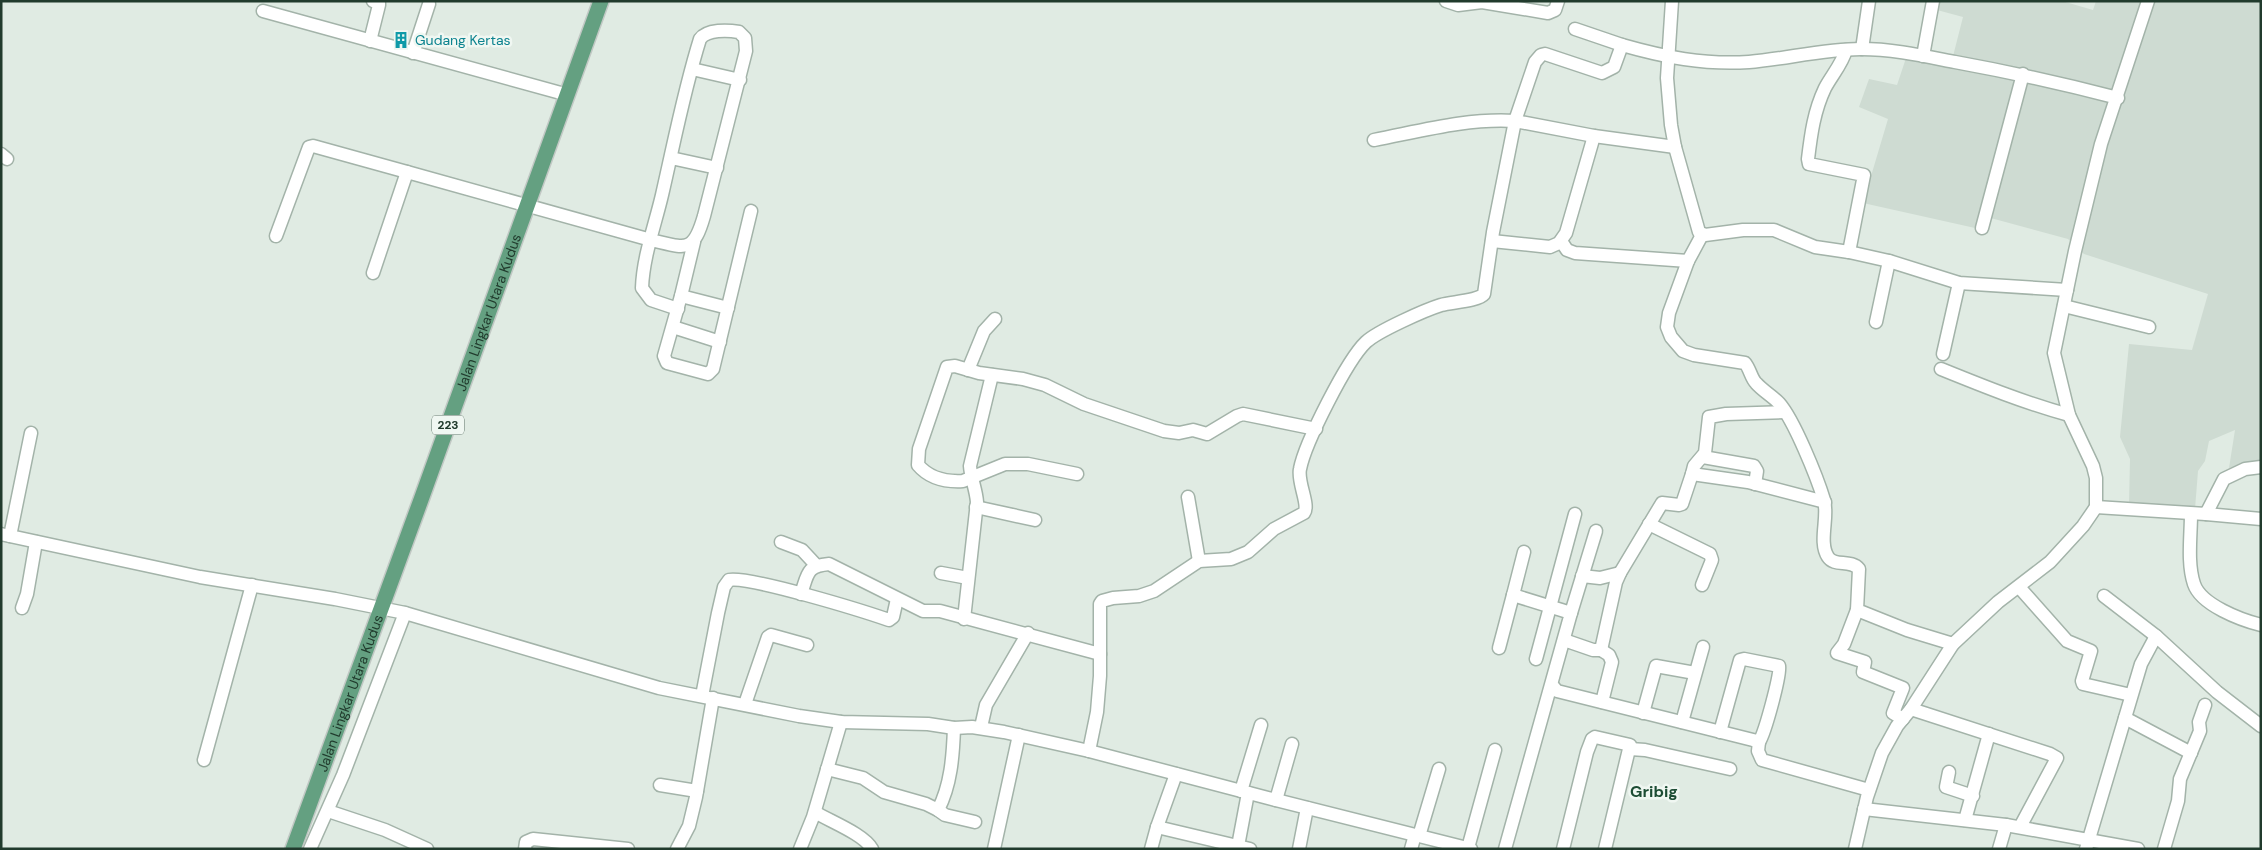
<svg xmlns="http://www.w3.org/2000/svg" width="2262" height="850" viewBox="0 0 2262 850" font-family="'DM Sans',sans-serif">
<rect width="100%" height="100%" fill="#e0ebe3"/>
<!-- built -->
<polygon fill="#cedbd2" points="1938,1 2062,1 2093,10 2096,1 2261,1 2261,463 2229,468 2235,430 2209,441 2205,461 2198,471 2195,509 2129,505 2130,459 2120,437 2129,344 2192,350 2208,294 2084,254 2068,239 1987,217 1984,230 1863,203 1888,119 1859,107 1869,79 1897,85 1907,55 1951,64 1963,17 1937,10"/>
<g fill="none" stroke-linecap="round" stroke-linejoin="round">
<!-- minor casing -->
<g stroke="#a3b3a9" stroke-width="15">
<g id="minor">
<polyline points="1446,1 1458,5 1482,2 1548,13 1555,10 1558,1"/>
<polyline points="1672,1 1667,78 1671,125 1675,147 1699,232 1705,235 1743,230 1774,230 1815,247 1849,252 1889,261 1959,283 2067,290"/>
<polyline points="263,11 568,95"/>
<polyline points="1575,29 1622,45"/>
<polyline points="370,41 379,5 379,3 373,1"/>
<polyline points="1862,49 1869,1"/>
<path d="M1846,50c-4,14 -14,25 -21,38 -11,23 -14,46 -17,71l1,5 55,11 -15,77"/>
<polyline points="413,53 429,4"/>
<polyline points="1923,56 1933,1"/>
<polyline points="692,69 740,80"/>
<path d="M1374,140c47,-9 93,-22 141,-19l20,-59 6,-7 4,-1 57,19 12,-6 8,-22c42,12 82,20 127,17 37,-3 74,-13 112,-13 32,0 63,7 94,13 55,10 109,22 163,36"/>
<polyline points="1,154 7,159"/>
<polyline points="671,158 717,168"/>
<polyline points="1982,228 2023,74"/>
<path d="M1702,235l-14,26 -19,52 -2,14 4,10 12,14 11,4 51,8c5,6 6,15 11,20 6,7 16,13 23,20 15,17 38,74 45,97 5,17 -6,42 4,57 6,10 23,2 31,12l-2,41 50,20 46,14"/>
<polyline points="276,236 309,147 313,146 407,172"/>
<polyline points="1492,241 1550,247 1559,243 1566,233 1594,136"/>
<polyline points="1561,241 1567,250 1575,253 1688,261"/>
<polyline points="694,242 681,296 664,356 667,363 708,374 713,369 751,211"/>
<path d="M373,273l34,-101 244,68c35,8 42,14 53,-24l42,-165 -1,-13 -6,-6c-11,-2 -32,-3 -39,7 -16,51 -26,104 -38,156 -7,30 -19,62 -20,93l9,12 27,9"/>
<polyline points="681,296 728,308"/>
<polyline points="2064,306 2149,327"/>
<polyline points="1876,322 1889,261"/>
<polyline points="673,327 720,342"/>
<polyline points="1943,354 1959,283"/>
<path d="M1941,369c42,17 84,34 128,46"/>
<polyline points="968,370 984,331 995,319"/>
<polyline points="1703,457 1754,466 1757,471 1755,484"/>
<path d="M1077,474l-49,-10h-23l-42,17c-17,1 -34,-3 -45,-16l1,-16 28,-82 8,-1 24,7 44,6 22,6 39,19 80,27 15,2 14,-3 14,4 30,-18 6,-2 73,15"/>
<polyline points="1692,474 1694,466 1705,453 1709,417 1726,414 1784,412"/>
<polyline points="1188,497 1199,561"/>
<polyline points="976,507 1035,520"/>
<polyline points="2096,507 2206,514 2224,479 2245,469 2261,467"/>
<path d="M2191,514c0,22 -4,49 3,70 7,21 47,36 67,41"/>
<polyline points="2206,514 2261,519"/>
<polyline points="1649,524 1710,554 1712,560 1702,585"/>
<polyline points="1,534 200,577 335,599 405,613 659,688 799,716 841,722 928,724 954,728 972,727 1004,732 1089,751 1268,798 1471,849"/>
<polyline points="10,536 31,433"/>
<polyline points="781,542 802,550 816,565"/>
<polyline points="941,573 968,578"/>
<polyline points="1582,576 1600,578 1620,573"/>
<polyline points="2019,587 2067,641 2091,651 2082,681 2083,684 2131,695"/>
<path d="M801,594c7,-20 5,-28 28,-30l94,47h17l160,43"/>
<polyline points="2104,596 2156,636"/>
<polyline points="22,608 27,594 36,542"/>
<polyline points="1857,610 1844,644 1837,653 1865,662 1863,672 1903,688 1893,713 1903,719"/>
<polyline points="1571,613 1596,531"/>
<path d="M964,619l13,-117c-1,-13 -6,-23 -7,-36l22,-91"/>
<polyline points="1564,640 1593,650 1601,650 1616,582 1620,573 1662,503 1679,505 1682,504 1692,474 1748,482 1825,502"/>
<polyline points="1499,648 1513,595"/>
<polyline points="1601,650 1609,655 1612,662 1602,702"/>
<polyline points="1536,659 1575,514"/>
<polyline points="1552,685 1557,691 1753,740 1759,742 1758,751 1762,760 1869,790"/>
<path d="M702,696l16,-83 6,-26 5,-7c21,-4 134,31 160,40l4,-3 4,-18"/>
<polyline points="745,704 768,637 771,635 807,645"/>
<polyline points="1911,709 2050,754 2057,758 2020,827"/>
<polyline points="1643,713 1656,666 1695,673"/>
<polyline points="2125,718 2191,753"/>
<polyline points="1682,722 1703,647"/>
<polyline points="981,727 986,705 1028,633"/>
<path d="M1720,732l20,-72 4,-1 35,7c2,8 -14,67 -20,76"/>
<polyline points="1630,749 1645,750 1730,769"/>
<path d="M1089,751l8,-39 3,-36v-72l2,-3 11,-3 26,-2 15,-5 45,-30 32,-2 17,-7 26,-23 30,-16c6,-8 -7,-31 -4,-44 5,-26 47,-109 66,-127 12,-11 59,-32 75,-37 11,-3 37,-4 43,-11l9,-62 22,-111 79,15 81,11"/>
<polyline points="204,760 252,585"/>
<path d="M827,769l36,9 21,14 42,12 12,6c13,-25 15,-54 16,-82"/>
<polyline points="1949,772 1946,787 1973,796"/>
<polyline points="660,785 697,791"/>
<polyline points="1241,791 1261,725"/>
<polyline points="1276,800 1292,744"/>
<polyline points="1864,809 2006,825 2138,849"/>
<polyline points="938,810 945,815 975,822"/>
<polyline points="328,811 385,830 427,849"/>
<path d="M815,812c14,9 49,22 57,37"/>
<polyline points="1965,820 1989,734"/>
<polyline points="1157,827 1250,849"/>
<polyline points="1419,836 1439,769"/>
<polyline points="1238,846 1248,793"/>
<polyline points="1468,848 1495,750"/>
<polyline points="310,849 343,775 405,613"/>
<polyline points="525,849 526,842 533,839 628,849"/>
<polyline points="677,849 689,826 696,797 713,698"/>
<polyline points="800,849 813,817 841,722"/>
<polyline points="994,849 1019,735"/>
<polyline points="1151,849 1157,827 1176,774"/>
<polyline points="1299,849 1307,808"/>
<polyline points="1411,849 1415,835"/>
<polyline points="1505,849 1571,613 1513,595 1524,552"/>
<polyline points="1563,849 1587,752 1592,739 1595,737 1630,745 1605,849"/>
<polyline points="1855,849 1867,797 1882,753 1897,726 1911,709 1953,644 1998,602 2050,562 2083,526 2096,507 2096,478 2093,466 2069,415 2054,353 2075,251 2101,144 2148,1"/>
<polyline points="1999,849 2006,825"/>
<polyline points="2086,849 2141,664 2156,636 2217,692 2261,726"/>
<polyline points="2164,849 2178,801 2180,779 2200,731 2199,722 2205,705"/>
</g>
</g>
<!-- major casing -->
<g stroke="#c1c8c4" stroke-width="18">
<g id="major">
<path id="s1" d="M293,849l129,-352 179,-496"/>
</g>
</g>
<!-- minor -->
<use href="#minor" stroke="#fff" stroke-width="12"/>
<!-- major -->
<use href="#major" stroke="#64a081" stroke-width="15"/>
</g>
<!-- icons -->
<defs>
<g id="building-bare" transform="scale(1.35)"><path d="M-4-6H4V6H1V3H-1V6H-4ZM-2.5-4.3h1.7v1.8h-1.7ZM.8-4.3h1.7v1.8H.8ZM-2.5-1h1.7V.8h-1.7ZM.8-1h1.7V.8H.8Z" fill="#0f9aa8" stroke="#f0f7f2" stroke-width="2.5" paint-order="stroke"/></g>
</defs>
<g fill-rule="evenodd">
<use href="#building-bare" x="401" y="40"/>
</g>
<g text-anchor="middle" stroke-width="5" stroke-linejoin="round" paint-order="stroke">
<!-- shield labels -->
<rect fill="#f0f7f2" stroke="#5f7368" stroke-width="1" x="432" y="415.5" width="32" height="19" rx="4"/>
<g font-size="12" font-weight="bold" fill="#213b2d">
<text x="448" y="429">223</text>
</g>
<!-- culture labels -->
<g font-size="14" fill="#0d838f" stroke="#f0f7f2" text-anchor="start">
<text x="415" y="45">Gudang Kertas</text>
</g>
<!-- street labels -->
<g font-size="14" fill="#213b2d" stroke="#f0f7f2">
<text dy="5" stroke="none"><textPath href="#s1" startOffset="571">Jalan Lingkar Utara Kudus</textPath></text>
<text dy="5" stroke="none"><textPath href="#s1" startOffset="166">Jalan Lingkar Utara Kudus</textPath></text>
</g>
<!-- quarter labels -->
<g font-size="16" font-weight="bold" fill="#1d4d34" stroke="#f0f7f2">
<text x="1654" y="797">Gribig</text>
</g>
</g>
<!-- border -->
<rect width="2262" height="850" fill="none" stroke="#213b2d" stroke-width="5"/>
</svg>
